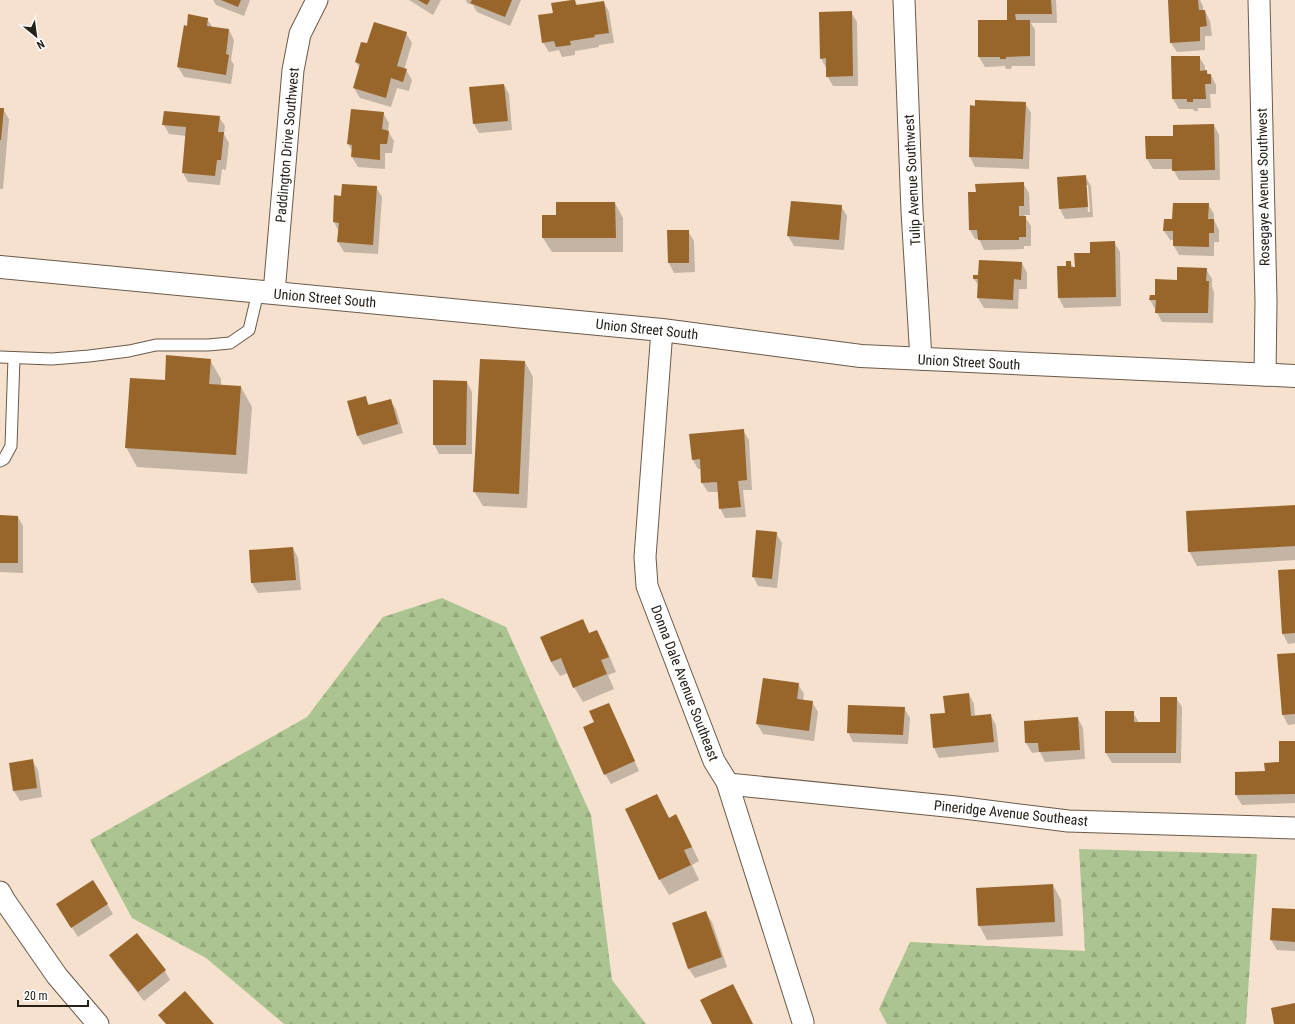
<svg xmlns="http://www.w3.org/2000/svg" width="1295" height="1024" viewBox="0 0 1295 1024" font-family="'Roboto Condensed',sans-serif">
<defs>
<pattern id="forest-firs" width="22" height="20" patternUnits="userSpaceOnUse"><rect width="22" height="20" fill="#acc491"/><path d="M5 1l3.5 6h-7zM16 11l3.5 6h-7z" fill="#94a87c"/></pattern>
</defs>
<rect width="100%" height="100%" fill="#f5e1cd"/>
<!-- forest -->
<g fill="url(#forest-firs)">
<polygon points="442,598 506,627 591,815 612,980 646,1024 284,1024 206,958 132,918 90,840 307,717 383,617"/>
<polygon points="1079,849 1257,854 1246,1024 887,1024 879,1009 910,942 1085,951"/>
</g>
<!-- shadow -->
<g fill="#0003" fill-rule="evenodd">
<polygon points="213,0 250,0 244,16 216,5"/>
<polygon points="409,0 441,0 433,15"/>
<polygon points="466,0 521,0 510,26 477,12 473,5 467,3"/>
<polygon points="1008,0 1056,0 1057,23 1031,23 1035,30 1035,66 1012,66 1011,69 1006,69 1005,66 985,67 979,57 1008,21"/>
<polygon points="1169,0 1200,0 1203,6 1203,11 1205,11 1210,21 1212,36 1205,36 1205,50 1177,52 1171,43"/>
<polygon points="575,1 578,6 604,2 609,12 614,43 599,45 599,47 575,51 575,55 562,57 559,50 549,52 543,42 554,14"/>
<polygon points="851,12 857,22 858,86 833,86 827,76 826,68 821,58"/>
<polygon points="207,19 213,28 229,30 234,40 231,60 234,65 231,84 184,77 178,67 187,27"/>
<polygon points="406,33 412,43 404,70 406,70 412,80 409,91 397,88 391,107 360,98 354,88 360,69 356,62 368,44"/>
<polygon points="1172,57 1199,57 1205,66 1205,71 1206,71 1209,75 1211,75 1216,85 1216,94 1210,94 1211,108 1198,108 1198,111 1194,111 1193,109 1179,109 1173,99"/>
<polygon points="504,85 509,94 512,130 479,133 474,124"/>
<polygon points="1025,103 1031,113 1029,169 975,167 970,157 971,106"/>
<polygon points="0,109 3,109 9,119 3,189 0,189"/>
<polygon points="383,113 389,123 388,131 394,141 392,153 385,153 385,169 358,167 352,157 353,152 348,144"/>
<polygon points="219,117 225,126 224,134 229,143 226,170 222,169 220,185 188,182 183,173 186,136 169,134 164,125"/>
<polygon points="1214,125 1219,135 1220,180 1179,180 1173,169 1153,169 1147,159 1146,137 1174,137"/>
<path d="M1085,176l6,10 2,31 -28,2 -5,-10 -2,-31zM1086,185h2l2,27h-2z"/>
<polygon points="1023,183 1029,193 1030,215 1024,215 1031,226 1031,246 1024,246 1024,249 984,250 979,239 975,239 970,230"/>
<polygon points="376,187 382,197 378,254 344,252 338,242 339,232 334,222 335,196 342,197"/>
<polygon points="615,203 623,218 623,252 552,252 543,238 557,216"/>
<polygon points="1208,204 1214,214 1214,220 1219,230 1219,242 1214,242 1214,256 1179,255 1174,246 1174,240 1170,240 1164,231 1173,220"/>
<polygon points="841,206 847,216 844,250 794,246 788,236"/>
<polygon points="668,231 688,231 694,241 695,272 674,273 669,263"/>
<polygon points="1114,242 1120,252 1121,306 1064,308 1059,298 1067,267 1070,262 1074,268 1076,268 1091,254"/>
<polygon points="1022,263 1027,273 1027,289 1019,289 1018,309 984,308 978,298 979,286 974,279"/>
<polygon points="1206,269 1212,279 1212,287 1214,292 1213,323 1162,322 1150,300 1178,281"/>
<polygon points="210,360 221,379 221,386 241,387 252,407 247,474 137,467 126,447 166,381"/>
<polygon points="525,362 533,377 527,508 483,506 474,491"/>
<polygon points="467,382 472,392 472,454 439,454 434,444"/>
<polygon points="365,397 370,406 390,400 396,409 403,433 363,445 357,435"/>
<polygon points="743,430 749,440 752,490 743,490 746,517 725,518 720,508 718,492 708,492 702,483 701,469 698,469 693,460"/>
<polygon points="1295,506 1295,560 1197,566 1189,551"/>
<polygon points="0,516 18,517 23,526 23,573 0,572"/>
<polygon points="776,533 782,543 777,588 758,586 753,576"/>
<polygon points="293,548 298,558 301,590 258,593 252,583"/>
<polygon points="1295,570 1295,643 1288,644 1283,634"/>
<polygon points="583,621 590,634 597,631 605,646 616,672 608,675 614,689 583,702 574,687 568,673 560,676 551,662"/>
<polygon points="1295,654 1295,724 1288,725 1283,715 1278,655"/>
<polygon points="798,684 804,694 803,701 812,702 818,712 814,741 763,734 757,724"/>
<polygon points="969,694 974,704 975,717 991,716 996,725 999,752 939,758 934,748 931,715 946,714"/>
<polygon points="1176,698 1182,707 1181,763 1112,763 1106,753 1106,712 1133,712 1139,723 1161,723"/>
<polygon points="904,708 910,718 908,744 853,742 848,732"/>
<polygon points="614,714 639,771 611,784 605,774 595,722"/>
<polygon points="1078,718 1083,728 1085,759 1045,762 1040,752 1032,753 1026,743 1025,722"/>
<polygon points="1295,742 1295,803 1242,805 1236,795 1266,772 1280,763"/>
<polygon points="32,760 38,770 42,797 20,801 14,791 10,764"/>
<polygon points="657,795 669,818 676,815 684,830 699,861 692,865 699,880 669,895 660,880 627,809"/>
<polygon points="1053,885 1061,900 1063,936 987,940 979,925"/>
<polygon points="107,904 113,914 78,937 63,914"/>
<polygon points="1295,910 1295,951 1277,950 1271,940"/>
<polygon points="706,913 712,922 727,967 695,978 689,969 673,924"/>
<polygon points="110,955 165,971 170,980 144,1001 116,965"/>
</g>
<!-- building -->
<g fill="#98652b">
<polygon points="221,0 241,0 238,7"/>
<polygon points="418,0 430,0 427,5"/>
<polygon points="472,0 512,0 505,17 470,3"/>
<polygon points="572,0 575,0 576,5 604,1 609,33 594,35 595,37 570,41 571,45 556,47 554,41 542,43 538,15 553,13 551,3"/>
<polygon points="1007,0 1051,0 1052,14 1015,14 1016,20 1030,20 1030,56 1006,57 1006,59 1000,59 1000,57 978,57 978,20 1007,20"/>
<polygon points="1168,0 1198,0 1199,10 1205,10 1207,26 1200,27 1200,41 1170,43"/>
<polygon points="852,11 853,76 826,77 826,58 820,59 819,12"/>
<polygon points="188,14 208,18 207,26 229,29 226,54 229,55 226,75 177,67 184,25 187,26"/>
<polygon points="374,22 407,32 397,66 407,69 403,82 391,78 386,98 353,88 360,64 355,62 361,42 367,43"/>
<polygon points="1171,56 1200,56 1200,71 1207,70 1207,74 1211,74 1211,84 1205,84 1206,99 1193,99 1193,102 1187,102 1187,99 1172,99"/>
<polygon points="504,84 508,121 473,124 469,87"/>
<polygon points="975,100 1026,102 1023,159 969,157 970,105 975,106"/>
<polygon points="0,108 4,108 1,140 0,140"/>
<polygon points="351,109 384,112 382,129 389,131 387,144 380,144 380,160 351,157 352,145 347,144"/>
<polygon points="164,111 220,116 218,132 224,132 221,160 217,160 215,176 182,173 186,127 162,125"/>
<polygon points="1214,124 1215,170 1172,171 1172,159 1146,159 1145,136 1173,136 1173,125"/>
<polygon points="1086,175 1088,207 1059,209 1057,177"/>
<polygon points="1024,182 1024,206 1019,206 1019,216 1026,216 1026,237 1019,237 1019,240 978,240 977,230 969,230 968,192 976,192 975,184"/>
<polygon points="342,184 377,186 373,245 337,242 339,223 333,222 334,195 341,196"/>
<polygon points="791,201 842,205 839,240 787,236"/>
<polygon points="556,202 615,202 616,238 542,238 542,215 556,215"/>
<polygon points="1173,203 1209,203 1208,219 1214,219 1214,233 1209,233 1209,247 1173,246 1173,231 1163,231 1164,219 1172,219"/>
<polygon points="667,230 689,230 689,263 668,263"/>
<polygon points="1115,241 1116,297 1058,298 1057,266 1066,266 1066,261 1071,261 1071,267 1075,267 1074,253 1090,253 1090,242"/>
<polygon points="979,260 1022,262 1021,280 1014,279 1013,300 977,298 978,279 973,279 973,275 978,275"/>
<polygon points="1177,267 1207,268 1206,281 1209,281 1208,313 1155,313 1156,300 1149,300 1150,295 1155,295 1155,279 1177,280"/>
<polygon points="166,355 211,359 209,384 241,386 236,455 125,448 130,378 165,380"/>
<polygon points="480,359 525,361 519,494 473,492"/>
<polygon points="433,380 467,381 466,445 433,445"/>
<polygon points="366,396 368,405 391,399 398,424 357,436 347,401"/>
<polygon points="744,429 747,480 738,481 741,507 719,509 717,482 701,483 700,459 692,460 689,434"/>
<polygon points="1295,505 1295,546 1188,552 1186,511"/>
<polygon points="0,515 18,516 18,563 0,563"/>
<polygon points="756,530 777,532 772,579 752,577"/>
<polygon points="293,547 296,580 251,583 249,550"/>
<polygon points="1295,569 1295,633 1282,634 1278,570"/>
<polygon points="583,619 589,633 597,630 609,657 601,660 607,674 573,688 561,658 551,662 540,637"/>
<polygon points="1295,653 1295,714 1282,715 1277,654"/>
<polygon points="763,678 799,683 797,699 813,701 809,731 756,724"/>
<polygon points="969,693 971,716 991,714 994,742 933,748 930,714 945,713 943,696"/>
<polygon points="1160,697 1177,697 1176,753 1105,753 1105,711 1134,711 1134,722 1160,722"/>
<polygon points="609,703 635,761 604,775 583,727 594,722 589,711"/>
<polygon points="848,705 905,707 903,735 847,733"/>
<polygon points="1078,717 1080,750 1039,752 1038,743 1025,743 1024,721"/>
<polygon points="1279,741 1295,741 1295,794 1235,795 1235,772 1265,771 1264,763 1279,762"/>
<polygon points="33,759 37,788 13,791 9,763"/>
<polygon points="657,794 669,818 676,814 692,847 684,850 691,865 659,880 625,809"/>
<polygon points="93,880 108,904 71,928 56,904"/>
<polygon points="1053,884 1055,922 978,926 976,888"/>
<polygon points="1272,908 1295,909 1295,942 1270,940"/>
<polygon points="706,911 722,957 688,969 672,923"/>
<polygon points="137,933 166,970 138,992 109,955"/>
<polygon points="733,984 753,1024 712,1024 700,1000"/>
<polygon points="185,991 214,1024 166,1024 158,1015"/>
<polygon points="1295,1003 1295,1024 1274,1024 1271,1008"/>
</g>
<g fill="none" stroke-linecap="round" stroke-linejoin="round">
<!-- lane casing -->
<g stroke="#6b5a4a" stroke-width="13">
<g id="lane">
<polyline points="0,357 52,359 89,356 129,351 156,345 208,345 230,343 249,330 258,292"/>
<polyline points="0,461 4,459 11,446 14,358"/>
</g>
</g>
<!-- street casing -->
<g stroke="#6b5a4a" stroke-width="23">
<g id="street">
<polyline points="904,0 912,211 921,359"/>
<polyline points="1259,0 1266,301 1265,375"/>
<polyline points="274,293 293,70 300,34 317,0"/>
<polyline points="662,330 645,557 647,586 714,761 727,782 803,1022"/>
<polyline points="728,784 956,807 1068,821 1295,828"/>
<polyline points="0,892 5,901 57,976 98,1024"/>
</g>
</g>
<!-- secondary casing -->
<g stroke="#6b5a4a" stroke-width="24">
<polyline id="secondary" points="0,267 662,330 861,356 1295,376"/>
</g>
<!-- lane -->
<use href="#lane" stroke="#fff" stroke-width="11"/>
<!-- street -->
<use href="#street" stroke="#fff" stroke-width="21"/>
<!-- secondary -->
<use href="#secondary" stroke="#fff" stroke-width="22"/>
</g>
<g text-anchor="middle" stroke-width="3.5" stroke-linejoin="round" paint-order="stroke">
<!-- street labels -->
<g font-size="14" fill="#272019" stroke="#fff">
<text transform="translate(287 145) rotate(-85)" y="5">Paddington Drive Southwest</text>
<text transform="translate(912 180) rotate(-93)" y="5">Tulip Avenue Southwest</text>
<text transform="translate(1263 187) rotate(-91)" y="5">Rosegaye Avenue Southwest</text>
<text transform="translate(325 298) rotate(5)" y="5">Union Street South</text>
<text transform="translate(647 329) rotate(6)" y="5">Union Street South</text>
<text transform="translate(969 362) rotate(3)" y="5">Union Street South</text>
<text transform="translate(685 683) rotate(69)" y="5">Donna Dale Avenue Southeast</text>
<text transform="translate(1011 813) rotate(6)" y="5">Pineridge Avenue Southeast</text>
</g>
</g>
<!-- north arrow -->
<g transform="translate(36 36) rotate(151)" stroke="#ffffff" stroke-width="3" paint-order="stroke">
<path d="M0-3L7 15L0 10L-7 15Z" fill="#272019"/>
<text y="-6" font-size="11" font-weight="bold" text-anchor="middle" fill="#272019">N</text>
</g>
<!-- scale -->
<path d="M18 1000v6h70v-6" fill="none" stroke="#272019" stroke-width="2"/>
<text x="24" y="1000" font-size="12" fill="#272019" stroke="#ffffff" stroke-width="3" paint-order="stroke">20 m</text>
</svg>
